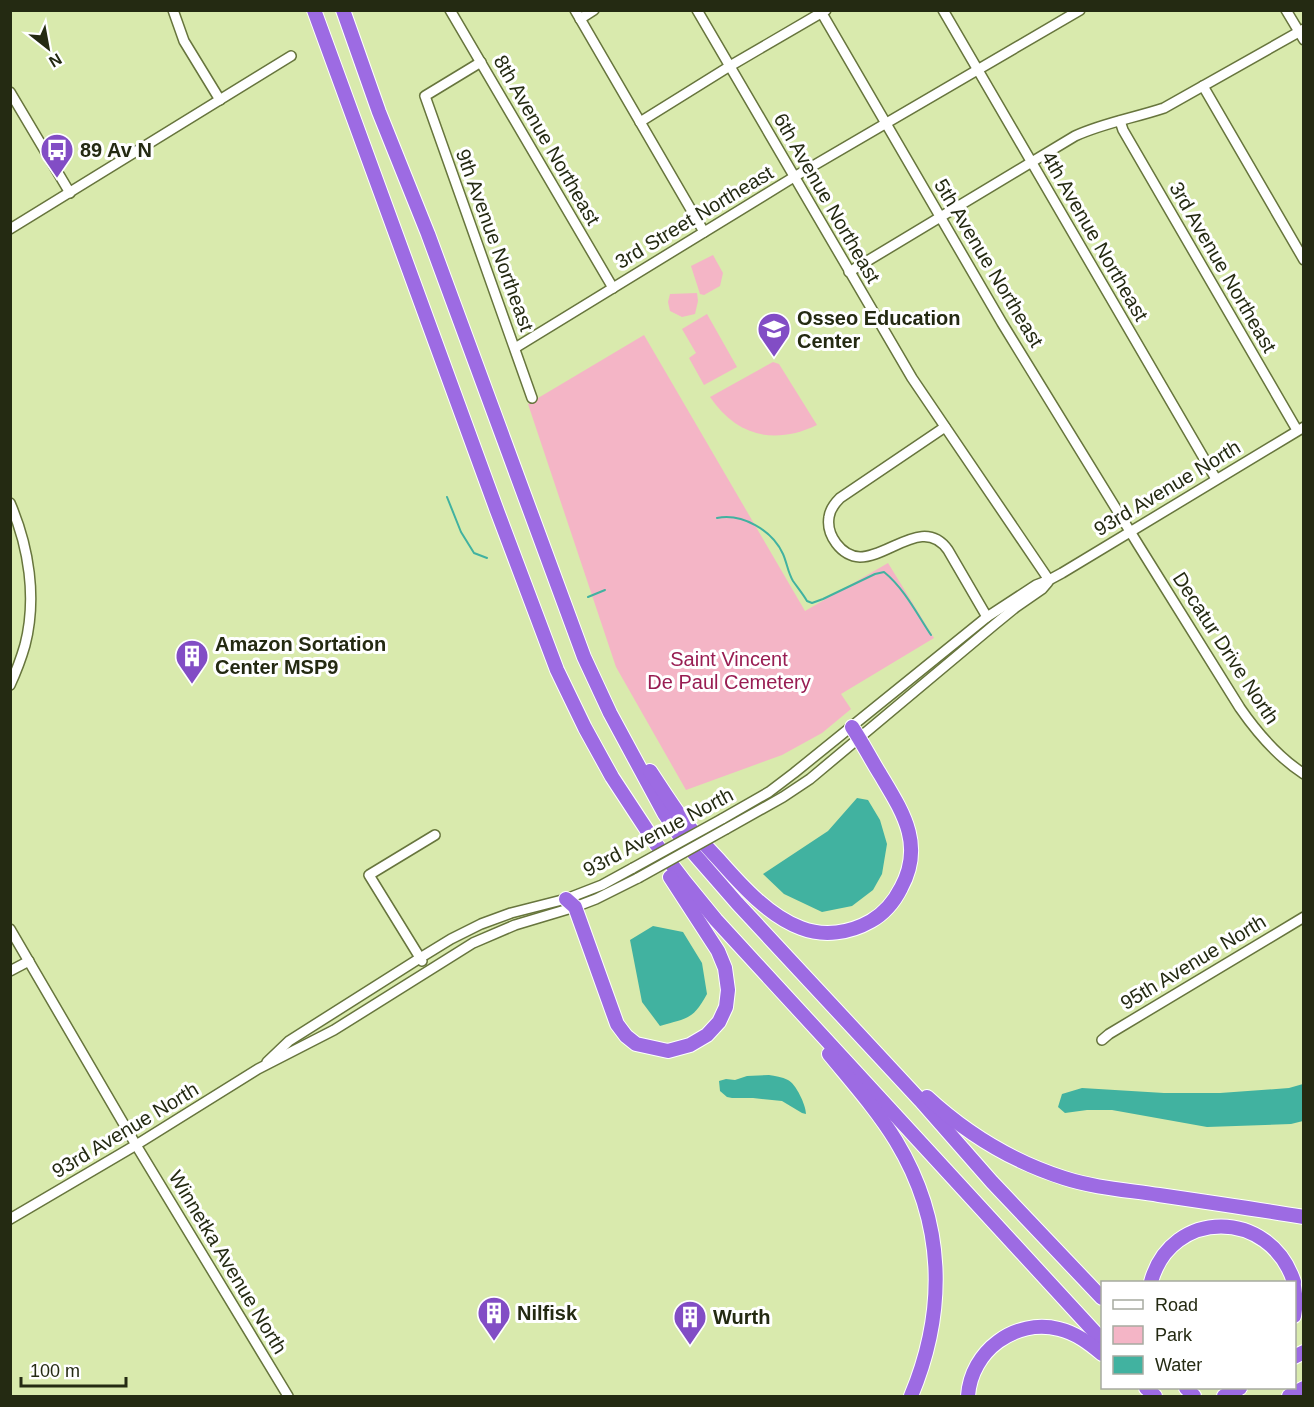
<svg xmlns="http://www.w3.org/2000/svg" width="1314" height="1407" viewBox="0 0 1314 1407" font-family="Helvetica,sans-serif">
<rect width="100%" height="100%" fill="#d9eaad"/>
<!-- green -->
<g fill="#f4b5c6">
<polygon points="713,255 723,273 720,286 704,295 700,294 691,266"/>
<polygon points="697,293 698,301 695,314 682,317 670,311 668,302 670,294"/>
<polygon points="707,314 737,367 704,385 689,358 696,353 682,329"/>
<polygon points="644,335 805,611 888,563 934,638 841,694 851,709 822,733 782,755 686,790 616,667 528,404"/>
<path d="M773,362l6,2 38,61c-42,20 -80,12 -107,-28z"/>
</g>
<!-- water -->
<g fill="#41b2a0">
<polygon points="857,798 868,800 880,820 887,844 882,874 873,890 852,906 822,912 784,894 763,874 828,831"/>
<path d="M653,926l30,6 19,31 5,31c-14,26 -20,24 -47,32l-18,-24 -12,-62z"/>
<path d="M769,1075c6,1 13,2 19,5 8,4 18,25 18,34l-4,-1 -20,-12 -29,-3h-21l-5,-1 -7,-6 -1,-10 7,-2 9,1 12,-4z"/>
<polygon points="1303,1084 1303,1121 1291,1124 1207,1127 1112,1110 1087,1110 1065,1113 1058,1107 1062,1094 1082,1088 1164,1093 1220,1093 1289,1088"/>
</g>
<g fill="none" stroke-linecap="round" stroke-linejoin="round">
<!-- stream -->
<g stroke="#41b2a0" stroke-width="2">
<polyline points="447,497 461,532 474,553 487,558"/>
<path d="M717,518c25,-5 55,12 66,36 4,9 5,19 10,27 5,7 10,13 14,20l5,2 11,-4 52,-25 9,-2c20,16 33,42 47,63"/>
<polyline points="588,597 605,590"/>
</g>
<!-- minor casing -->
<g stroke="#67753d" stroke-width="12">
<g id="minor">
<polyline points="173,10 184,41 220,100"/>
<polyline points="450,10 613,288"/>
<polyline points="575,10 704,232"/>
<polyline points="697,10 912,378 1049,580"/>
<path d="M820,10l182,313 137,223 101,162c18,26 38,49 64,66"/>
<polyline points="943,10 1216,479"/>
<polyline points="1286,10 1304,40"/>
<polyline points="580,19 594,10"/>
<polyline points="481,62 425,96 532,398"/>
<polyline points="1203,86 1304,260"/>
<polyline points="10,92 70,193"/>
<polyline points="1120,121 1123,130 1297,430"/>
<polyline points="640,122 730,66 826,10"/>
<polyline points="10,229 291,56"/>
<path d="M849,272l226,-136c28,-13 59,-18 89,-28l140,-79"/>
<polyline points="515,348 794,177 1080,10"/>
<path d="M945,427l-105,71c-5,5 -10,11 -11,19 -3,18 12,39 31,40 29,0 64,-41 88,-7l39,67"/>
<path d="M10,503c19,44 27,95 15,142 -4,14 -9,27 -15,40"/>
<polyline points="722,819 769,792 794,773 987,617 1036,585 1049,580 1062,573 1304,427"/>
<polyline points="726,829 783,797 810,779 994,625 1016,607 1042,589 1048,582"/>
<polyline points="10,929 136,1145 288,1396"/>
<polyline points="422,961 369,875 435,835"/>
<polyline points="10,971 29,961"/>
<polyline points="1102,1040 1109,1034 1304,917"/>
<polyline points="267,1062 289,1041 420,958 451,939 481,924 511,913 566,899 602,885 633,868"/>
<polyline points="10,1219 136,1145 258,1069 334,1030 473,943 515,925 575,907 596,899 638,878"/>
</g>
</g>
<!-- highway casing -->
<g stroke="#fff" stroke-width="16">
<g id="highway">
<polyline points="314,10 496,508 557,670 585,728 612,777 656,844 685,882 716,920 1102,1340"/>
<polyline points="343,10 379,112 428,234 584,657 610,713 664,813 683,841 737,903 920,1100 992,1182 1102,1298"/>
<path d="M650,771c10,15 20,31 31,46 12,15 26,30 39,44 22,25 49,55 81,67 23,9 49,5 70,-7 14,-8 23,-19 30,-33 24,-44 1,-77 -21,-114 -10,-16 -18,-32 -28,-47"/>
<polyline points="566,899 575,907 617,1024 626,1036 636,1044 668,1051 690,1045 707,1035 719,1022 726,1007 728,990 725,968 718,951 670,877"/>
<path d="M829,1054c23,28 48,56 67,87 49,81 51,169 15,255"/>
<path d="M927,1097c39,36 87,65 137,81 31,10 63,12 95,17 48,7 96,14 145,22"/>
<path d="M1151,1282c20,-74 119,-74 143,0"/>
<polyline points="1294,1286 1296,1302 1294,1316"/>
<polyline points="1294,1357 1304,1352"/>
<polyline points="1146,1388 1155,1396"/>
<polyline points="1186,1388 1194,1396"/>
<path d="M968,1396c3,-45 47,-78 91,-67 17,4 30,14 43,25"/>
<polyline points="1224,1396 1240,1388"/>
<polyline points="1289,1396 1304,1388"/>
</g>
</g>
<!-- minor -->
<use href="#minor" stroke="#fff" stroke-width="9"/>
<!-- highway -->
<use href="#highway" stroke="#9d6be3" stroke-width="14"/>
<!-- minor-bridge casing -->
<g stroke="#67753d" stroke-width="12" stroke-linecap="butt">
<g id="minor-bridge">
<polyline points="633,868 722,819"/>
<polyline points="638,878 726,829"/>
</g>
</g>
<!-- minor-bridge -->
<use href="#minor-bridge" stroke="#fff" stroke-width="9"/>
</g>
<!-- icons -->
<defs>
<g id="bus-pin" transform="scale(1.725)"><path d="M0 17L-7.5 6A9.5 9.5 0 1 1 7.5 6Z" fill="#824dc5" stroke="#fff"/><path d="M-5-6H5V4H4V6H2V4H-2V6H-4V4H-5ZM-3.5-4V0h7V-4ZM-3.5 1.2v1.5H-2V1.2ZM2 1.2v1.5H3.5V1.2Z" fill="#fff"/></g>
<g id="school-pin" transform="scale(1.725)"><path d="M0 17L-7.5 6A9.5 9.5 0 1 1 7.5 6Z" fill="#824dc5" stroke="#fff"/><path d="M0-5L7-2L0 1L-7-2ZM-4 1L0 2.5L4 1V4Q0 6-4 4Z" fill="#fff"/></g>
<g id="building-pin" transform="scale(1.725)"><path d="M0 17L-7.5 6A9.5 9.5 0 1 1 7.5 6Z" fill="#824dc5" stroke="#fff"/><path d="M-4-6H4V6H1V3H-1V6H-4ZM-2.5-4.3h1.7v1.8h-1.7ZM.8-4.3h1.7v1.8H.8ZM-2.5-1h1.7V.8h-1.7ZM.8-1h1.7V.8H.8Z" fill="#fff"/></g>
</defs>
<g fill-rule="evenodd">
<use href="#bus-pin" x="57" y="150"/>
<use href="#school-pin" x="774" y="329"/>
<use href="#building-pin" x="192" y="656"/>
<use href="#building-pin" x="494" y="1313"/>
<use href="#building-pin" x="690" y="1317"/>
</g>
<g text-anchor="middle" stroke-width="6" stroke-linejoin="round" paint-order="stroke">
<!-- street labels -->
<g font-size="20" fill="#242a12" stroke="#fff">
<text transform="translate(547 140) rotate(60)" y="7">8th Avenue Northeast</text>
<text transform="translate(827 198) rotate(60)" y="7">6th Avenue Northeast</text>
<text transform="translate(694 217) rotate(-31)" y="7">3rd Street Northeast</text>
<text transform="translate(1095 236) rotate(60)" y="7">4th Avenue Northeast</text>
<text transform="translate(495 240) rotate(70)" y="7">9th Avenue Northeast</text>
<text transform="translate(989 263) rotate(59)" y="7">5th Avenue Northeast</text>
<text transform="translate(1223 267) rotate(60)" y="7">3rd Avenue Northeast</text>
<text transform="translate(1167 488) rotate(-31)" y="7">93rd Avenue North</text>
<text transform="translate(1226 648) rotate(57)" y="7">Decatur Drive North</text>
<text transform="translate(658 832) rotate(-28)" y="7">93rd Avenue North</text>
<text transform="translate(1193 962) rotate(-31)" y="7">95th Avenue North</text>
<text transform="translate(125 1130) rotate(-31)" y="7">93rd Avenue North</text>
<text transform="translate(228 1262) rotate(59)" y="7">Winnetka Avenue North</text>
</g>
<!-- poi labels -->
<g font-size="20" font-weight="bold" fill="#242a12" stroke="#fff" text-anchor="start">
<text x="80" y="157">89 Av N</text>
<text x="797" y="325">Osseo Education<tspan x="797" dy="23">Center</tspan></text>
<text x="215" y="651">Amazon Sortation<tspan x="215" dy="23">Center MSP9</tspan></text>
<text x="517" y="1320">Nilfisk</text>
<text x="713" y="1324">Wurth</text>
</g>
<!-- park labels -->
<g font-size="20" fill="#981d52" stroke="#fff">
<text x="729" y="666">Saint Vincent<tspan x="729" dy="23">De Paul Cemetery</tspan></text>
</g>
</g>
<!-- border -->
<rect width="1314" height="1407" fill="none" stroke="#242a12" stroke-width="24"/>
<!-- legend -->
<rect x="1101" y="1281" width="195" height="108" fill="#ffffff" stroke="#a7aaa0" stroke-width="1.5"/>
<rect x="1113" y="1300" width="30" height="9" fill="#ffffff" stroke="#a7aaa0" stroke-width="1.5"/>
<text x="1155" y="1311" font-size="18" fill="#242a12">Road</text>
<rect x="1113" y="1326" width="30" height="18" fill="#f4b5c6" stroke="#a7aaa0" stroke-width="1.5"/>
<text x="1155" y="1341" font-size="18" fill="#242a12">Park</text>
<rect x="1113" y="1356" width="30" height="18" fill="#41b2a0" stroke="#a7aaa0" stroke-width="1.5"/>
<text x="1155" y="1371" font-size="18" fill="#242a12">Water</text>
<!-- north arrow -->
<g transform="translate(48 48) rotate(149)" stroke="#ffffff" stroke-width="4.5" paint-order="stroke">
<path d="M0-4.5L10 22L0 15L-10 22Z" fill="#242a12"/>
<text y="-9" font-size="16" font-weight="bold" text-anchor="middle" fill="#242a12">N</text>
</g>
<!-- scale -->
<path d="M21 1377v9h105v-9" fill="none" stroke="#242a12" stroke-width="3"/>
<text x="30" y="1377" font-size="18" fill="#242a12" stroke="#ffffff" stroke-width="4.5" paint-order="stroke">100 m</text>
</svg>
